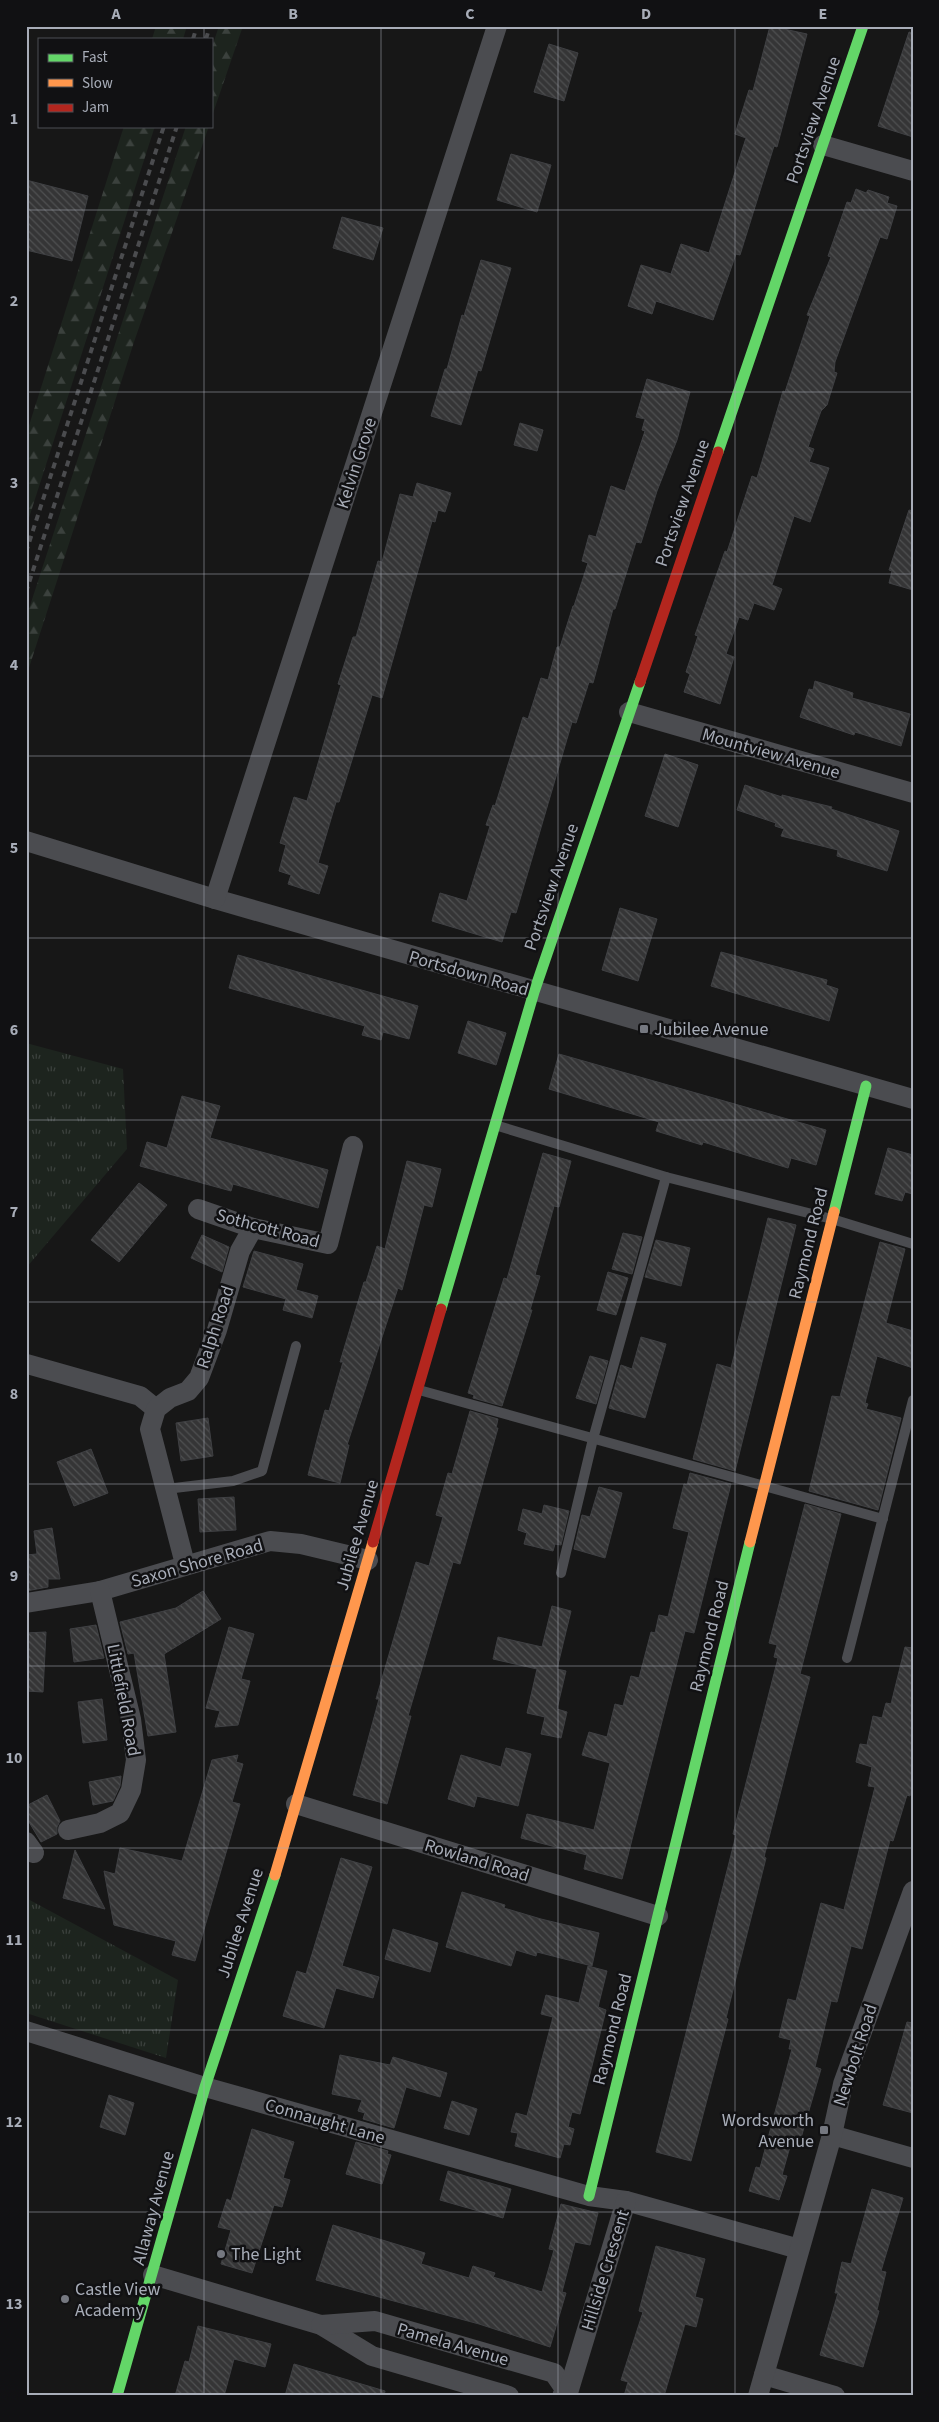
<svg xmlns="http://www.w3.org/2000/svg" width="939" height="2422" viewBox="0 0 939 2422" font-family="'Source Sans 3',sans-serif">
<defs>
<pattern id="forest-firs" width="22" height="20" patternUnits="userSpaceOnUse" patternTransform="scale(1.25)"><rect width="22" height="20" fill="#1d241e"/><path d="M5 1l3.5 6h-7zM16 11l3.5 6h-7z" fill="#3b413d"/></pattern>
<pattern id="park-tufts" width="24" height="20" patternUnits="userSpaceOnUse" patternTransform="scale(1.25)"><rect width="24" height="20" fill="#1d241e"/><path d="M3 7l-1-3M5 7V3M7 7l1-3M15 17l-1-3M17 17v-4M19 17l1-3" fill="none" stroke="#3b413d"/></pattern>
<pattern id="building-back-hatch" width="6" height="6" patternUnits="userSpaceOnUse" patternTransform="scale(1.25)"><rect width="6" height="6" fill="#353536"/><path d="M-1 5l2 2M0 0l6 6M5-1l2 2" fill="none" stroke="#4f5051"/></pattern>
</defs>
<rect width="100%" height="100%" fill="#171717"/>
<!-- forest -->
<g fill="url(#forest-firs)">
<polygon points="156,26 187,26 183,39 152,39"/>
<polygon points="219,26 243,26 211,119 211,50"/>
<polygon points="124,126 155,126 26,527 26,435"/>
<polygon points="186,126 209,126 134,342 26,677 26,618"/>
</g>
<!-- park -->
<g fill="url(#park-tufts)">
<polygon points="26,1043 123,1069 127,1149 26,1268"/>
<polygon points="26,1898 178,1980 166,2058 26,2013"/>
</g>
<!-- building -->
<g fill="url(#building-back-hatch)" stroke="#3f4043">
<polygon points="770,26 807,34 777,147 774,146 740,255 736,254 713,320 656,301 652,314 628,306 641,265 671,274 681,244 709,253 746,138 735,134 749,90 753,91"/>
<polygon points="909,32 913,33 913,137 878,126"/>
<polygon points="549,44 578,53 564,101 534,92"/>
<polygon points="511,154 551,165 537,212 497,200"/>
<polygon points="26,180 88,196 72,261 26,250"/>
<polygon points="856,189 866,193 868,190 889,197 887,203 897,206 887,239 880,237 835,362 834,372 837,373 830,395 827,405 821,411 808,447 814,449 809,462 829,468 810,522 794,516 772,585 782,589 774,610 754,603 748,620 739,617 726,654 734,657 720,704 684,692 690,674 686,672 698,636 695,635 725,551 727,552 752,476 757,478 783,391 785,392 810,316 807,315 831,257 828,256 847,202 851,203"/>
<polygon points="342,217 383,228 373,260 333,248"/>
<polygon points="481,260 511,268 481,371 478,370 461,425 431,416 445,369 447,369 462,315 464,316"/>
<polygon points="647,379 690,392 677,440 657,491 641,543 636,542 615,609 613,609 593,683 589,682 576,723 572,722 516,913 511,912 502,942 432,921 440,893 467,901 490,826 486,825 493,805 495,806 523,717 528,719 541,678 548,680 557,647 560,647 573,606 574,606 588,563 582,561 589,535 596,537 611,486 625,491 645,431 642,430 645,419 636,417"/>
<polygon points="520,423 543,430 537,451 514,445"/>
<polygon points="417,483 451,493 445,512 438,510 435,522 432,521 382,698 372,695 339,802 336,802 318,863 328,866 319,894 288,884 291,875 279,871 286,845 280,843 294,797 307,801 341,685 338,684 353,637 356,637 378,561 382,562 400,494 413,497"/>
<polygon points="909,510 913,511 913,590 889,583 892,571 889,570"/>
<polygon points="815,681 853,693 852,698 910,714 901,746 855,732 854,735 800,717 809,689 813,690"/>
<polygon points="665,754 698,765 678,827 645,816"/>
<polygon points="745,785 782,797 782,795 832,807 831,809 899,831 887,871 837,856 838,850 781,836 784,829 775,826 776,823 737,810"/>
<polygon points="620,908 657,919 638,981 602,970"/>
<polygon points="721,952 827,980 826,985 838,989 829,1021 711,986"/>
<polygon points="238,955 418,1006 409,1039 383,1032 381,1040 362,1035 365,1026 229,988"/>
<polygon points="468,1021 506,1033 496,1065 458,1053"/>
<polygon points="559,1054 826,1130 816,1165 791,1158 788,1168 703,1142 702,1145 656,1131 659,1122 549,1089"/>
<polygon points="182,1096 220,1106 210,1138 328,1170 318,1208 233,1184 231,1191 140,1166 147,1142 167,1148"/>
<polygon points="888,1148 913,1155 913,1194 905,1192 902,1201 875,1194"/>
<polygon points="543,1153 571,1161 559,1207 554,1206 535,1275 540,1276 530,1310 532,1310 502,1406 473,1398 474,1395 468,1393 504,1278 507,1279"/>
<polygon points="407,1161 441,1169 432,1207 424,1205 402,1290 398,1288 347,1445 349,1445 340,1483 308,1475 319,1432 325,1410 329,1411 343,1362 340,1362 364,1282 366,1282 377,1246 385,1249"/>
<polygon points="139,1183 167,1205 119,1262 91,1240"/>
<polygon points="768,1218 796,1225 735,1471 693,1459 717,1364 731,1368"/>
<polygon points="623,1233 642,1237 632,1274 612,1269"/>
<polygon points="202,1235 229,1247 222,1272 191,1258"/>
<polygon points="656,1240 690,1248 681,1286 645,1277"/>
<polygon points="880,1242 905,1249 886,1323 913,1331 913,1368 877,1356 865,1403 868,1404 866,1409 901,1418 878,1510 809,1491 832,1396 840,1397"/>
<polygon points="254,1251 303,1264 296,1290 318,1296 312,1318 283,1310 286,1299 243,1287"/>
<polygon points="608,1272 628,1278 616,1315 597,1310"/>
<polygon points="641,1337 666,1344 645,1418 609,1408 621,1365 632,1369"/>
<polygon points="590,1356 608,1361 596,1404 576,1398"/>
<polygon points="470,1411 498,1419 496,1428 498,1428 460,1564 453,1562 408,1716 411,1716 387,1804 353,1795 379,1699 376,1699 416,1562 429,1566 443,1517 436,1515 448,1473 452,1474"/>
<polygon points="208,1418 213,1456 181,1461 176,1423"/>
<polygon points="91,1449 108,1493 74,1506 57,1462"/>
<polygon points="690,1473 731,1484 694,1633 685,1631 622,1879 584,1869 587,1855 521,1838 527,1814 594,1830 610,1763 582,1755 589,1732 607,1737 615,1704 623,1706 631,1676 639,1678 651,1632 655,1633 659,1615 668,1617 689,1532 673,1528 684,1484 687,1485"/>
<polygon points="599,1487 622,1493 605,1558 574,1549 582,1515 590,1517"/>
<polygon points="234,1497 236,1530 200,1532 198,1499"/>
<polygon points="805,1504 841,1514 800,1674 810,1677 764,1857 766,1858 726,2018 728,2019 691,2161 656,2152 736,1835 733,1834 778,1658 774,1657 777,1645 769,1643"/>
<polygon points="544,1505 569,1511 561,1545 555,1544 553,1551 524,1544 527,1533 518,1530 523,1509 542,1514"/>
<polygon points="52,1528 60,1579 48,1579 48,1587 26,1591 26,1555 37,1554 34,1531"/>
<polygon points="203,1591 221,1619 164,1654 176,1732 148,1736 134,1653 128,1654 120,1622 176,1608"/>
<polygon points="552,1606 571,1611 557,1669 566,1671 557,1709 567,1712 561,1738 541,1734 545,1717 527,1713 537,1669 493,1659 498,1637 542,1647"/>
<polygon points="96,1625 104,1658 74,1662 70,1629"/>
<polygon points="229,1627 254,1634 241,1679 250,1681 238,1725 215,1727 220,1711 206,1708"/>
<polygon points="46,1632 43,1692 26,1691 26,1633"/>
<polygon points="905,1647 913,1648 913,1784 910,1796 907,1795 893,1841 890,1840 862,1949 851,1946 837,2002 831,2001 815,2067 821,2069 801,2138 793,2136 782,2175 787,2176 779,2200 749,2191 756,2167 760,2168 792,2049 789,2049 791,2040 779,2037 788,1999 796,2001 821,1903 844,1910 875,1787 868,1786 872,1767 856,1762 860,1744 867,1745 873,1716 882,1718 886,1703 891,1704"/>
<polygon points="102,1699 107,1740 83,1743 78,1702"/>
<polygon points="506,1748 531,1754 518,1806 477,1796 474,1807 448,1799 461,1755 501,1767"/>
<polygon points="238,1755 236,1762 243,1764 232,1802 240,1804 195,1961 172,1955 176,1941 114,1925 104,1871 115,1874 120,1848 182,1861 212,1760"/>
<polygon points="121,1776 120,1786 113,1801 93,1805 89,1782"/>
<polygon points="47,1795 60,1821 57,1827 57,1834 41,1842 26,1817 26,1806"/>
<polygon points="75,1850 105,1909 63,1898"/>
<polygon points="341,1858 372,1867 342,1966 379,1977 373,1998 336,1988 324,2028 283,2016 297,1971 306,1974"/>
<polygon points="462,1892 505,1905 504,1908 541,1919 599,1933 592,1966 537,1952 536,1956 516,1950 511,1966 446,1947"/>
<polygon points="393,1929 438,1943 430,1972 385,1959"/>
<polygon points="588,1966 607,1971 598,2007 606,2010 580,2114 572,2112 568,2127 574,2129 570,2145 564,2144 560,2158 515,2146 518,2133 511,2132 516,2113 527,2116 553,2017 541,2014 546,1995 579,2003"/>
<polygon points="907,2022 913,2023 913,2113 883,2105"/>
<polygon points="340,2055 390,2065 393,2057 447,2073 440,2097 406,2087 394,2128 363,2119 365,2113 358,2111 362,2100 332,2094"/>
<polygon points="109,2095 134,2103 125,2135 100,2127"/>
<polygon points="452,2101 477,2109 469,2135 444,2128"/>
<polygon points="252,2129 294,2142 283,2178 290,2180 282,2207 274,2205 252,2273 221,2264 231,2230 218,2227 227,2199 231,2201"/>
<polygon points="356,2142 388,2151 387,2154 391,2155 382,2184 346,2174"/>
<polygon points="448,2171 511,2189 503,2218 440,2200"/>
<polygon points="872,2189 903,2198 881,2271 886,2272 877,2310 879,2311 863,2367 820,2355 838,2293 835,2293 842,2262 851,2264"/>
<polygon points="561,2204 598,2213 590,2245 575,2242 562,2292 566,2293 550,2347 479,2324 316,2280 333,2225 425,2253 421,2264 469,2278 473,2266 495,2273 493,2277 542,2292 554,2250 549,2249"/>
<polygon points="656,2246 705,2259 695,2297 703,2299 696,2327 685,2324 664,2396 624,2396 628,2382 621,2380 643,2312 639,2311"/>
<polygon points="198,2326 271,2344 265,2367 234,2359 224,2396 175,2396 185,2361 189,2362"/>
<polygon points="294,2364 385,2391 384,2396 285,2396"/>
</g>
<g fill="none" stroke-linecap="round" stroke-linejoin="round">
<!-- lane -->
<g stroke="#4b4c50" stroke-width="10">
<polyline points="495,1125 666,1177 832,1219 913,1244"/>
<polyline points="419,1390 883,1519"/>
<polyline points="166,1489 233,1481 262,1471 296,1346"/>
<polyline points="561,1573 593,1439 666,1177"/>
<polyline points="847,1658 913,1400"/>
</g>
<!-- street -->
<g stroke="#4b4c50" stroke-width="20">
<polyline points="823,145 913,171"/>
<polyline points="629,712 913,793"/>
<polyline points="26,841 215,899 913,1099"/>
<polyline points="215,899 497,26"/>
<polyline points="198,1209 253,1228 328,1244 353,1146"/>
<polyline points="27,1364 140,1396 156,1409"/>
<polyline points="185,1564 150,1429 156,1409 170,1398 188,1391 199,1378 217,1330 240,1251 253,1228"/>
<polyline points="26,1603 100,1591 270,1541 301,1544 368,1560"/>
<polyline points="296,1804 658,1916"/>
<polyline points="68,1830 100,1823 120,1813 131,1790 136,1760 131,1719 100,1591"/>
<polyline points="26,1842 34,1853"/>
<polyline points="26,2031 205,2087 589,2196 626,2201 799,2249"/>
<polyline points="832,2135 913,2158"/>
<polyline points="153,2275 321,2325 372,2356 509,2396"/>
<polyline points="321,2325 375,2321 554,2373 567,2392 562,2396"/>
<polyline points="764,2375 835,2396"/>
<polyline points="567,2396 626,2201"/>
<polyline points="758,2396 832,2135 843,2084 913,1891"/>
</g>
<!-- fast -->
<g stroke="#63d668" stroke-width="11">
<polyline points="718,452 863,26"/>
<polyline points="834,1212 866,1086"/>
<polyline points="441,1309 534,992 640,682"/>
<polyline points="589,2196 750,1542"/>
<polyline points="117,2396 205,2087 275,1875"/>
</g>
<!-- slow -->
<g stroke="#ff974d" stroke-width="11">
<polyline points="750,1542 834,1212"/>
<polyline points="275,1875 373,1542"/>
</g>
<!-- jam -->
<g stroke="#b3261e" stroke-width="11">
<polyline points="640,682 718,452"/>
<polyline points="373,1542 441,1309"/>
</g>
<!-- rail -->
<g stroke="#4b4c4f" stroke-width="4" stroke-dasharray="6 5" stroke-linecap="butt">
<polyline points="193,39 197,26"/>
<polyline points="206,39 210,26"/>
<polyline points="26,552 164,126"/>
<polyline points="26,592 177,126"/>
</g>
</g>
<!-- grid -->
<path fill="none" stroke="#a8adb8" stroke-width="1" stroke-opacity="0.55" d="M204,26v13M381,26v2370M558,26v2370M735,26v2370M204,126v2270M26,210h887M26,392h887M26,574h887M26,756h887M26,938h887M26,1120h887M26,1302h887M26,1484h887M26,1666h887M26,1848h887M26,2030h887M26,2212h887"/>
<!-- markers -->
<g fill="#757880" stroke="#111113" stroke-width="2">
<rect x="639" y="1024" width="10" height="10" rx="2.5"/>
<rect x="819" y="2125" width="10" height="10" rx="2.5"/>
<circle cx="221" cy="2254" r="5"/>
<circle cx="65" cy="2299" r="5"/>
</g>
<g text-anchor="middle" stroke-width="5" stroke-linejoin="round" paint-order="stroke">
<!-- street labels -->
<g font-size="18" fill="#a8adb8" stroke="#111113">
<text transform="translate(813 120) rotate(-71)" y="6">Portsview Avenue</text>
<text transform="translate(356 463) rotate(-72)" y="6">Kelvin Grove</text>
<text transform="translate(682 503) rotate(-71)" y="6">Portsview Avenue</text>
<text transform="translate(771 753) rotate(16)" y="6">Mountview Avenue</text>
<text transform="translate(551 887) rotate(-71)" y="6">Portsview Avenue</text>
<text transform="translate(469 973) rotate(16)" y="6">Portsdown Road</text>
<text transform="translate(268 1228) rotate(15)" y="6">Sothcott Road</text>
<text transform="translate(808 1243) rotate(-76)" y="6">Raymond Road</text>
<text transform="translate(215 1327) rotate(-72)" y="6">Ralph Road</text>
<text transform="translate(357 1535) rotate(-74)" y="6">Jubilee Avenue</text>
<text transform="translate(197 1563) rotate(-16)" y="6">Saxon Shore Road</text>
<text transform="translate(709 1636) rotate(-76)" y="6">Raymond Road</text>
<text transform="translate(124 1700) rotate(79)" y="6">Littlefield Road</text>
<text transform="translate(477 1860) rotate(17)" y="6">Rowland Road</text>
<text transform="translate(240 1923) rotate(-72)" y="6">Jubilee Avenue</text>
<text transform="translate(612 2029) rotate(-76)" y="6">Raymond Road</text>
<text transform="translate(855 2055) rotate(-72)" y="6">Newbolt Road</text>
<text transform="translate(325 2121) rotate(16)" y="6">Connaught Lane</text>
<text transform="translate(153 2208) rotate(-75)" y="6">Allaway Avenue</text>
<text transform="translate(605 2270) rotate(-73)" y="6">Hillside Crescent</text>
<text transform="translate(453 2344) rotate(16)" y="6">Pamela Avenue</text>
</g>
<!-- poi labels -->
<g font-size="18" fill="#a8adb8" stroke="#111113" text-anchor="start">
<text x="654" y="1035">Jubilee Avenue</text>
<text x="814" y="2126" text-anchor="end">Wordsworth<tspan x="814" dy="21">Avenue</tspan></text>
<text x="231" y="2260">The Light</text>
<text x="75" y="2295">Castle View<tspan x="75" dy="21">Academy</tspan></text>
</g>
</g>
<!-- border -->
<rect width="939" height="2422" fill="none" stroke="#111113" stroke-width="55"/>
<!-- legend -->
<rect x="38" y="38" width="175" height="90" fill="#111113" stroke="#4d4f55"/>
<rect x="48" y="54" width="25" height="8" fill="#63d668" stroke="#4d4f55"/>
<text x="82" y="62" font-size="15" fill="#a8adb8">Fast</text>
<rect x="48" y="79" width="25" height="8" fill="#ff974d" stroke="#4d4f55"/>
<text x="82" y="88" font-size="15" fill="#a8adb8">Slow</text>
<rect x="48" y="104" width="25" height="8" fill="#b3261e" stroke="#4d4f55"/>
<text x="82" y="112" font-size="15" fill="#a8adb8">Jam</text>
<rect x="28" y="28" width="884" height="2366" fill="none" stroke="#a8adb8" stroke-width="2"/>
<g font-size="16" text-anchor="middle" font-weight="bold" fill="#a8adb8">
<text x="116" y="19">A</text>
<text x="293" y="19">B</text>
<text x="470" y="19">C</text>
<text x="646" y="19">D</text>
<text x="823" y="19">E</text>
<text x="14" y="124">1</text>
<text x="14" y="306">2</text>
<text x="14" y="488">3</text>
<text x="14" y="670">4</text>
<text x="14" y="853">5</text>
<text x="14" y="1035">6</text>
<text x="14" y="1217">7</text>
<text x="14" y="1399">8</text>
<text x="14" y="1581">9</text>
<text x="14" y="1763">10</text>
<text x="14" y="1945">11</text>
<text x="14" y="2127">12</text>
<text x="14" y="2309">13</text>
</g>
</svg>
